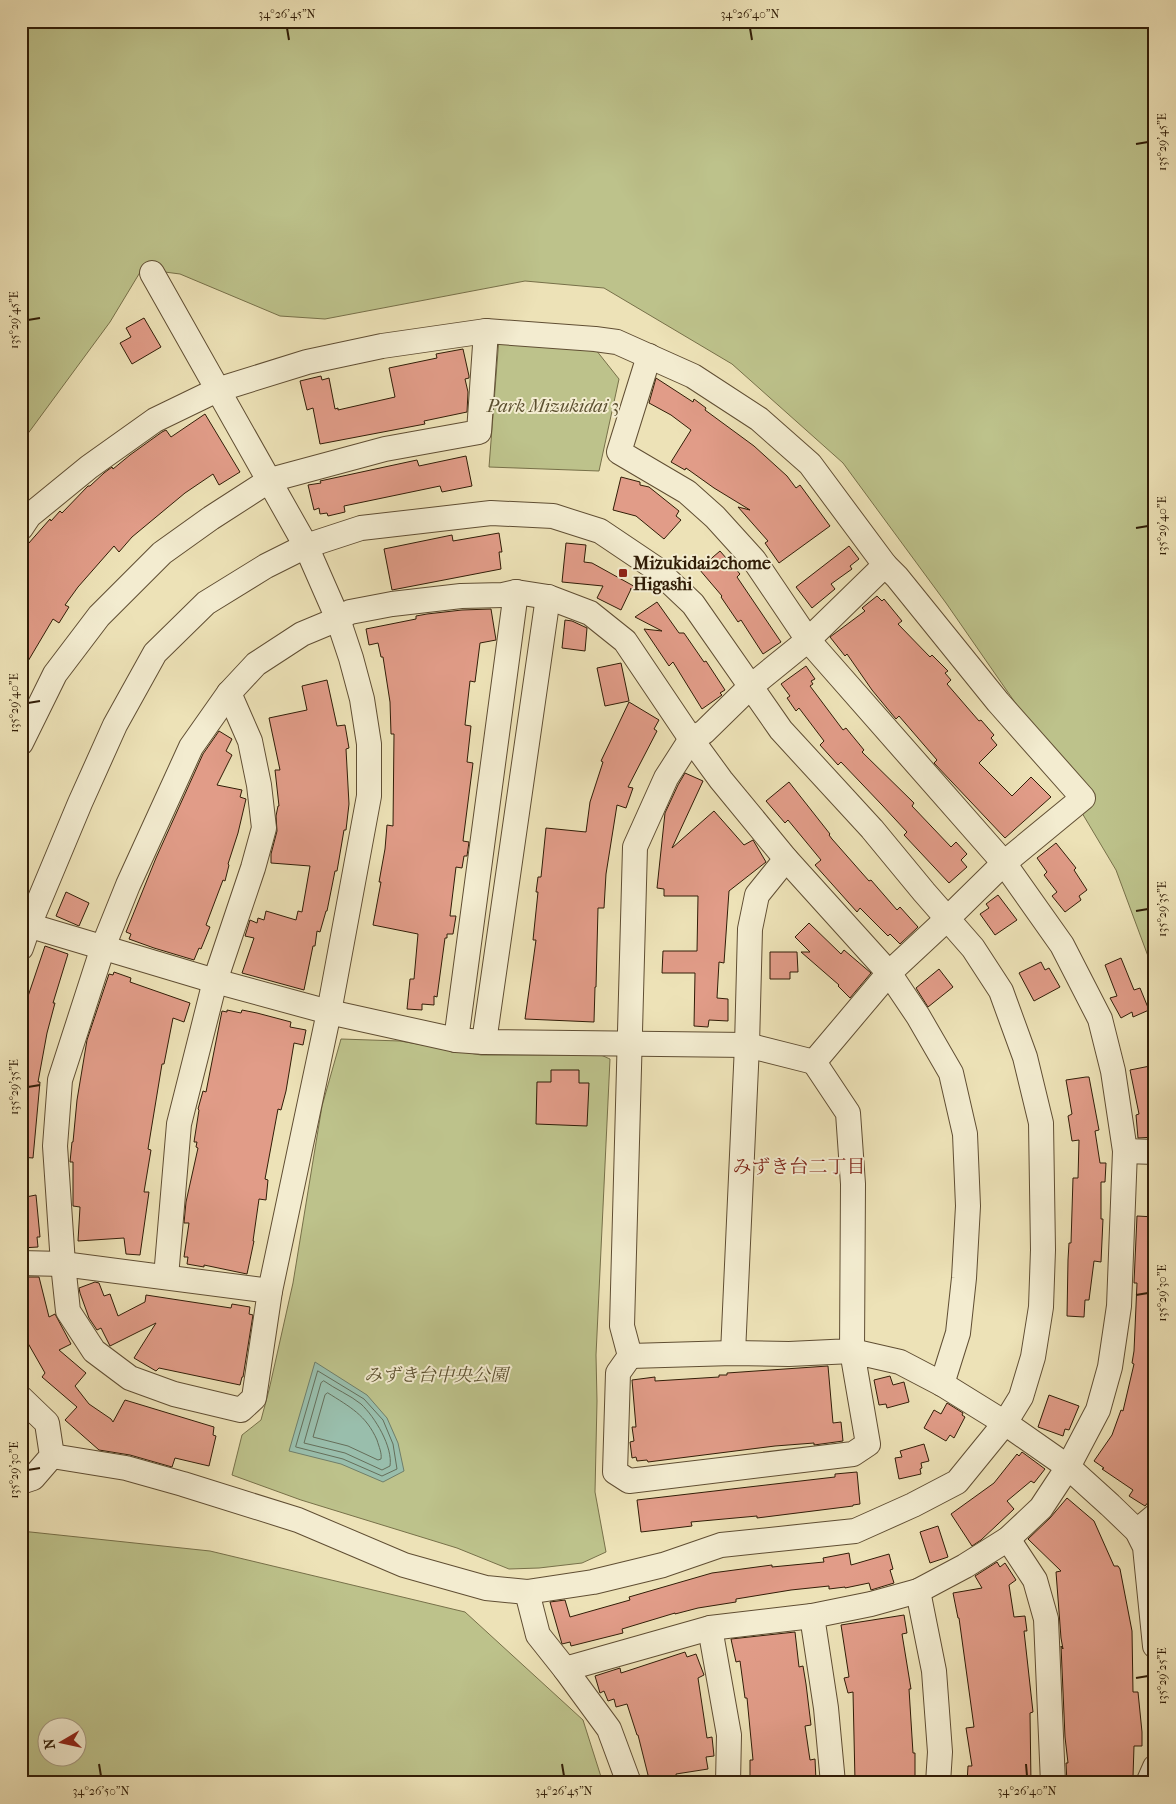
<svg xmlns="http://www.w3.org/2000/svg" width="1176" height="1804" viewBox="0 0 1176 1804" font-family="'IM FELL French Canon','Noto Serif JP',serif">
<rect width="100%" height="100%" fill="#ede2b7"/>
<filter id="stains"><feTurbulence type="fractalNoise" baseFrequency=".004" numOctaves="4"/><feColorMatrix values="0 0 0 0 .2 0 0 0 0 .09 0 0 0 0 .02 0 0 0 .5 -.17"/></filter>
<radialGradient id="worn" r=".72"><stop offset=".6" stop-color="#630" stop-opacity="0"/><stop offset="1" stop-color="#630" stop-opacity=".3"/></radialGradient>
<!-- green -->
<g fill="#bdc28b" stroke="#777049" fill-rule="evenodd">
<polygon points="21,21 1155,21 1155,975 1116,870 1023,714 946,603 843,463 732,364 604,288 525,281 325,319 280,316 180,274 142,269 110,322 21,443"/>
<polygon points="499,338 596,350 619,379 599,471 489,467"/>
<polygon points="341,1039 400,1041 481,1055 601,1055 610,1059 596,1355 597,1401 595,1492 606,1552 582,1563 539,1568 509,1569 457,1548 301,1500 232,1475 242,1435 261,1420 269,1390 293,1283 322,1106"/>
<path d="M21,1531l189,20 255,61 118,108 20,63h-582zM48,1726h30v30h-30z"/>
</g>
<!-- water -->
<polygon fill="#99beac" stroke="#6f7e6a" points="315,1362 367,1395 387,1418 398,1443 404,1471 383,1482 341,1464 289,1451"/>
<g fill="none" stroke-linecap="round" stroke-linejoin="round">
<!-- shore -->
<g stroke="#656e5a" stroke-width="1">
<polygon points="318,1371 364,1399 383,1420 393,1444 397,1469 382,1476 343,1459 296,1447"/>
<path d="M324,1381c11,8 26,14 37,23 14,13 32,43 29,62l-8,4 -37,-17 -41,-10 17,-60z"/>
<path d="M328,1393c22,14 38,22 49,47 2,7 5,13 4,19l-3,1 -30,-14 -35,-9 12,-42z"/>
</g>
</g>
<!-- building -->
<g fill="#e19c88" stroke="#311d07">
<polygon points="144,318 161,347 132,364 120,343 131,337 126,328"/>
<polygon points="463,349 469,376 469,378 465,379 468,392 467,412 424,421 425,424 320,444 313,408 307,410 300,381 321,376 322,380 329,378 335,409 338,408 338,410 395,397 389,368 437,358 436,354"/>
<polygon points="656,378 693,402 694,399 706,408 705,410 754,446 787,476 796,488 800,485 830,526 779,563 765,543 768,541 738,507 750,510 714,488 686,468 685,470 671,462 691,430 671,415 649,403"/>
<polygon points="205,414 240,472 219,485 213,474 185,493 132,537 119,552 114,546 78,587 65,605 69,607 59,623 53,619 21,673 21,552 50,519 51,521 60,511 62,513 88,486 90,486 104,473 112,467 113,469 130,455 162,432 166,430 171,437"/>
<polygon points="466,456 472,486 442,492 440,486 344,506 345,512 328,516 327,513 320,514 319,508 314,510 308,485 321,483 320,481 417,460 419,466"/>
<polygon points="621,477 640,482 640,485 649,487 679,511 676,516 681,520 664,539 636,516 613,510"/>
<polygon points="499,533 502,552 499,552 501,569 392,590 384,549 452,535 453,541"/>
<polygon points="566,543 586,545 584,562 592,563 639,589 630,589 631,589 621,610 597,598 603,586 562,582"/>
<polygon points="849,546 859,559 850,566 852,569 831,584 835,589 812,608 796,587"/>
<polygon points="720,551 740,574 737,577 781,642 763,654 741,620 738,622 721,597 722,596 699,569"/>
<polygon points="877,596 882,601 884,599 902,621 898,624 930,657 932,655 948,671 945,673 951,680 947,684 979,721 981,720 994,735 991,738 997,745 979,763 1012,796 1031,777 1051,797 1005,838 934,763 937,760 899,716 896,719 872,690 847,654 845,656 830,637 865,611 862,608"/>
<polygon points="657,602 679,633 684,633 704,662 706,661 725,690 720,693 722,695 702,709 673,662 669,666 644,629 662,631 635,617"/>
<polygon points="491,609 496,640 480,643 475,682 470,681 465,725 471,726 467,762 473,763 463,841 469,842 467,856 464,856 462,868 456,867 450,916 456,916 453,934 447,934 447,938 445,938 437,997 434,996 434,1005 422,1004 422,1010 407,1009 410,979 414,979 418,934 373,925 381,882 379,882 385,849 387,825 393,826 394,734 391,734 390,702 383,657 381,657 378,643 369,645 366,629 416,619 416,616 427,614 462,610"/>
<polygon points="565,620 572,621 587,628 585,651 562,648"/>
<polygon points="621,663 629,701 605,706 597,668"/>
<polygon points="806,666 815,679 811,681 813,684 810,686 843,730 846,728 864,750 862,752 914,803 912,806 951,847 956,842 967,854 961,860 967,867 949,883 904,835 907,832 882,805 841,762 838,765 820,745 824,741 799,708 796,711 787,698 790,696 781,684"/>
<polygon points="327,680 337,726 345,725 349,748 346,749 349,804 346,830 344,830 337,871 335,871 327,911 326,911 320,932 317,931 315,946 313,946 304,990 242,973 254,938 245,936 250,920 257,923 258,918 264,920 266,911 296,920 298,911 302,912 310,866 271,863 271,854 277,831 276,816 278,806 279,806 275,770 280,770 269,718 307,710 302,686"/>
<polygon points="629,702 659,720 654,729 657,731 628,787 633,788 626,808 617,805 606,874 604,908 598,908 596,987 595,987 594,1022 525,1019 536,940 533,940 538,892 536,892 538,877 541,877 546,828 586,832 590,802 603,762 601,761"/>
<polygon points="219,731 232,739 226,751 232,755 217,785 242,790 240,797 246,799 238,833 228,864 229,865 225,881 223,880 206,925 210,927 201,949 199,948 194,960 154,948 129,939 131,934 126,932 156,858 203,754"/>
<polygon points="685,773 703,781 672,848 714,811 744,845 753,840 766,862 729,891 724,963 719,962 717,998 728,999 728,1021 709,1020 708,1027 694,1026 695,973 662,973 663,951 697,951 698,896 664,896 664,889 657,888 665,813 678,785"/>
<polygon points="789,782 830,834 829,835 832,839 869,881 871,880 897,910 900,907 918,927 900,944 890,934 888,936 860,908 857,912 815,865 821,860 788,820 785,823 766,801"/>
<polygon points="1056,843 1076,868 1074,870 1087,890 1079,896 1081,900 1065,912 1052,896 1057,892 1044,875 1047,872 1037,858"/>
<polygon points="66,892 89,903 79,926 56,916"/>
<polygon points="998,895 1017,920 995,935 980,914 989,908 986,904"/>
<polygon points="809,923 841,954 844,950 871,973 850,998 838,986 839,985 801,952 810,952 795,937"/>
<polygon points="45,946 68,954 53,1003 55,1003 47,1033 38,1082 40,1082 33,1158 21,1157 21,1017"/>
<polygon points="770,952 797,952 798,972 790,972 790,979 770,979"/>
<polygon points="1121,958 1134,990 1140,988 1149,1010 1133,1017 1132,1012 1121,1018 1110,998 1117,996 1105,965"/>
<polygon points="1041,962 1045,970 1049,968 1060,987 1034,1001 1019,973"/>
<polygon points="939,969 953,987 928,1007 916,988"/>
<polygon points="114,972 131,978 130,982 190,1003 184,1022 173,1018 164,1064 162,1064 148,1149 151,1150 144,1192 149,1192 140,1255 126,1254 124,1238 78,1241 80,1207 73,1206 73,1162 70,1162 72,1142 73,1142 77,1100 87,1040 109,974 113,975"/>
<polygon points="227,1010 241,1013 242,1010 257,1013 291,1022 290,1027 306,1030 303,1045 294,1043 286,1091 281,1110 278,1109 265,1179 268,1180 266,1200 259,1199 253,1241 254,1241 247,1274 204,1265 204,1267 187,1264 188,1257 184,1257 189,1223 184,1223 186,1202 198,1148 196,1147 197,1142 194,1142 199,1110 198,1109 203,1091 206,1092 222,1011 227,1012"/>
<polygon points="1155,1065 1155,1137 1138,1138 1136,1115 1139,1114 1130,1070"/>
<polygon points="551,1070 579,1070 579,1083 589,1083 587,1126 536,1124 537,1082 551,1082"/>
<polygon points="1086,1077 1089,1077 1099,1130 1095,1131 1100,1163 1106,1163 1105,1182 1101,1182 1101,1219 1103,1219 1101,1262 1094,1261 1089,1300 1085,1300 1084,1317 1067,1316 1068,1260 1069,1243 1071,1243 1073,1178 1078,1178 1079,1140 1072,1141 1068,1116 1072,1114 1066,1080"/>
<polygon points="36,1195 40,1237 37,1237 38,1247 21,1248 21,1198"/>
<polygon points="1137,1216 1155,1217 1155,1494 1145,1506 1129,1496 1133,1490 1102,1469 1104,1468 1094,1461 1112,1435 1121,1410 1123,1411 1134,1364 1132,1363 1134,1351 1137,1283 1134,1283"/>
<polygon points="28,1277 39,1277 49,1317 55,1314 71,1344 59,1350 86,1373 75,1386 89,1404 111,1419 113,1422 125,1400 214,1427 213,1435 216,1436 209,1466 175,1458 172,1467 130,1455 99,1450 65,1420 77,1407 42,1377 45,1373 21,1331 21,1279"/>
<polygon points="95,1282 99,1283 104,1296 110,1294 118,1316 145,1302 146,1295 231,1308 232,1304 250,1307 249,1314 253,1315 243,1377 242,1377 240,1385 159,1368 156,1371 134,1358 156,1323 110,1346 101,1328 97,1330 89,1318 80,1293 79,1288"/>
<polygon points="828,1366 833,1423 841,1422 843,1441 814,1445 814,1443 775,1446 648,1462 647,1460 637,1461 636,1457 632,1458 630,1442 634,1441 632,1427 636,1427 632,1380 655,1377 655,1381 719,1377 719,1375 727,1375 727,1373"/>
<polygon points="890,1376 893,1385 904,1382 909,1402 887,1408 886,1404 879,1405 874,1380"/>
<polygon points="1049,1395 1079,1406 1069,1430 1065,1429 1063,1436 1038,1427"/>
<polygon points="947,1403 963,1413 962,1415 965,1417 954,1438 950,1435 946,1441 924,1428 934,1410 941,1414"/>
<polygon points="924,1444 929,1461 921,1463 922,1468 920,1469 921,1474 899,1479 895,1458 902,1457 900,1451"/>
<polygon points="1022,1452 1045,1469 1034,1483 1031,1481 1007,1501 1014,1509 981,1540 972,1546 951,1514 994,1483 1017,1454 1019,1456"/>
<polygon points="857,1472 860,1504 853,1505 853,1506 757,1518 757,1516 691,1522 692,1526 641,1532 637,1500 835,1477 835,1474"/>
<polygon points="1067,1498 1094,1521 1114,1566 1118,1566 1120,1569 1132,1631 1133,1692 1138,1692 1142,1732 1142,1746 1134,1746 1133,1777 1128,1777 1128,1783 1067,1783 1066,1763 1068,1763 1065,1737 1061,1646 1063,1649 1061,1638 1056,1572 1061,1571 1028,1539 1050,1518"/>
<polygon points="938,1526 948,1557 930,1563 920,1532"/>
<polygon points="849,1553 851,1565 889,1554 893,1569 890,1570 894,1583 871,1590 869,1583 845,1588 845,1587 829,1589 829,1586 791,1590 736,1599 736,1602 698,1608 675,1614 675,1613 622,1629 623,1633 571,1646 570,1642 562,1644 550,1602 565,1600 570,1617 630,1600 629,1597 712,1573 772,1565 772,1567 824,1562 823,1558"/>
<polygon points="997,1562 1000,1567 1005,1563 1016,1580 1009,1585 1014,1617 1025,1616 1027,1631 1024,1631 1033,1712 1030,1713 1031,1783 967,1783 968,1766 972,1766 966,1728 974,1727 959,1618 958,1618 953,1593 982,1588 975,1576"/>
<polygon points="904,1615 907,1633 902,1634 911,1689 909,1689 913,1753 915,1753 915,1780 855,1781 853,1692 848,1693 844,1678 849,1677 841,1625"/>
<polygon points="795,1632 799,1667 803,1666 806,1684 811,1725 805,1726 810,1760 815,1759 816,1781 752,1783 752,1776 750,1776 750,1760 753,1760 747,1698 745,1698 740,1661 736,1662 731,1639"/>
<polygon points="685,1652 687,1657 696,1654 704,1675 698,1678 707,1738 712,1737 714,1756 706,1757 708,1769 676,1774 677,1783 650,1783 638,1735 637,1735 627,1704 616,1707 614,1699 608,1701 604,1691 600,1693 595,1676 620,1668 621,1673"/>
</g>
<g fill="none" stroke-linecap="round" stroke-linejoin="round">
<!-- minor casing -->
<g stroke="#604e33" stroke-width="26">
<g id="minor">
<polyline points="152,273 306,546 338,619 351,658 362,699 369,744 369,796 329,1012 270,1291 254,1398 241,1410 174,1394 130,1378 94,1351 68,1311 63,1264 55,1146 60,1080 103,947 128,885 191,747 229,693 256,664 302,634 338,619 350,612 392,604 461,596 503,595 516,592 548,597 590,613 625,641 691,739 721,780 786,859 889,973 918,1016 951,1073 965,1134 968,1206 964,1278 958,1333 942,1384"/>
<polyline points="649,356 619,452 687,492 715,517 754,560 808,640 1004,863 1062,945 1100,1019 1113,1071 1125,1151 1119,1306 1110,1367 1098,1410 1068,1467 1041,1508 1008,1539 965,1566 918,1591 871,1604 812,1616 826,1708 833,1783"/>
<polyline points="21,528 29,516 89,467 155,420 217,390 307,362 382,346 486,331 595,339 617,342 693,376 759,419 810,464 885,565 808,640 750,687 704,732 691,739 666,778 635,847 622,1326 630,1356 618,1373 615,1472 629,1481 853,1454 868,1444 852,1351 900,1362 942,1384 1005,1423 1068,1467 1110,1505 1137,1531 1145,1547 1155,1646"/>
<polyline points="21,743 55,674 99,616 162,553 211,518 270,480 385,449 479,432 486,331"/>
<polyline points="21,923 215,981 329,1012 456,1040 484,1042 747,1045 814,1062"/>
<polyline points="21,948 29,925 80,803 115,725 155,653 206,603 266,566 306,546 361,528 491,513 553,516 600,531 655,568 693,604 781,730 872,829 924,892 973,948 1001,991 1025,1057 1041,1123 1043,1250 1041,1307 1033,1357 1021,1397 1005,1423 957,1482 913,1505 855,1531 721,1545 663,1565 593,1582 527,1592 486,1588 404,1565 298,1520 183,1484 126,1468 52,1456"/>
<polyline points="456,1040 516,592"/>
<polyline points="484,1042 548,597"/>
<polyline points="1125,1151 1155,1152"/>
<polyline points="21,1263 63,1264 270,1291"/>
<polyline points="166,1277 179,1124 215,981 253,868 264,828 259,785 250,741 229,693"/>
<polyline points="733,1353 747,1045 750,929 757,895 786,859"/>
<polyline points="630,1356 733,1353 789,1354 852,1351 853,1184 848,1113 814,1062 889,973 947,919 1004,863 1083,798 998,702 897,577 885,565"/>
<polyline points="21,1398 47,1423 52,1456 33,1478 21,1482"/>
<polyline points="1137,1531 1155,1516"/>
<polyline points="1008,1539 1035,1580 1046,1619 1053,1783"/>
<polyline points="918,1591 934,1671 940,1752 938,1783"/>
<polyline points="527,1592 538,1635 565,1669 710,1628 812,1616"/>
<polyline points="710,1628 729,1735 728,1783"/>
<polyline points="565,1669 609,1729 629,1783"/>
<polyline points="1148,1783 1155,1767"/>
</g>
</g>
<!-- minor -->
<use href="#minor" stroke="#f3ecd0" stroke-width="24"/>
</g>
<!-- ticks -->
<path fill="none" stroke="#311d07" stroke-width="2" d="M287,28l2,12M750,28l2,12M1136,144l12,-2M28,320l12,-2M1136,528l12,-2M28,703l12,-2M1136,911l12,-2M28,1087l12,-2M1136,1295l12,-2M28,1470l12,-2M1136,1678l12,-2M99,1764l2,12M562,1764l2,12M1026,1764l1,12"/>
<!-- markers -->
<rect fill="#8f2418" stroke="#f3ecd0" stroke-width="2" x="618" y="568" width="10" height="10" rx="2.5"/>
<g text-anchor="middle" stroke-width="4" stroke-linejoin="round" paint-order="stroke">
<!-- park labels -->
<g font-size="18" font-style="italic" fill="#5b4f2f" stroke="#f3ecd0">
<text x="553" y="412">Park Mizukidai 3</text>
<text x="436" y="1381">みずき台中央公園</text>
</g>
<!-- poi labels -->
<g font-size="18" font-weight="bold" fill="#311d07" stroke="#f3ecd0" text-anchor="start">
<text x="633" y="569">Mizukidai2chome<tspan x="633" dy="21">Higashi</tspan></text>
</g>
<!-- neighbourhood labels -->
<g font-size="19" fill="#7a1f14" stroke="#f3ecd0">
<text x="799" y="1173">みずき台二丁目</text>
</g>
</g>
<!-- margin -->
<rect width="1176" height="1804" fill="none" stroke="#ede2b7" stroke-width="55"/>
<!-- north arrow -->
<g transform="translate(62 1742) rotate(261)"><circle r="24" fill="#f3ecd0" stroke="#a59980"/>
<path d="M0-4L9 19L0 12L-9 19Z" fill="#8f2418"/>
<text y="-8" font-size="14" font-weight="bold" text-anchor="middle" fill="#311d07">N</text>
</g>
<rect x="28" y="28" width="1120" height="1748" fill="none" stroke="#311d07" stroke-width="2"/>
<g font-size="12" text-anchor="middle" fill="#311d07">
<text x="287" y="18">34°26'45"N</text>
<text x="750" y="18">34°26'40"N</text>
<text transform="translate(1162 142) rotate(-90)" y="4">135°29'45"E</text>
<text transform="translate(14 320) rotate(-90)" y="4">135°29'45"E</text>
<text transform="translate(1162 526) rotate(-90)" y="4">135°29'40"E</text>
<text transform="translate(14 703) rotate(-90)" y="4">135°29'40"E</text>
<text transform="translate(1162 909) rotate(-90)" y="4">135°29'35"E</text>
<text transform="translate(14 1087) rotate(-90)" y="4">135°29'35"E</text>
<text transform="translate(1162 1293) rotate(-90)" y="4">135°29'30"E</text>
<text transform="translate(14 1470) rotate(-90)" y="4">135°29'30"E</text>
<text transform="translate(1162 1676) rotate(-90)" y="4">135°29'25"E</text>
<text x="101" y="1795">34°26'50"N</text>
<text x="564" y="1795">34°26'45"N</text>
<text x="1027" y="1795">34°26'40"N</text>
</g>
<rect width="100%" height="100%" filter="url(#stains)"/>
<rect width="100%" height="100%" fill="url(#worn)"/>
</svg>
